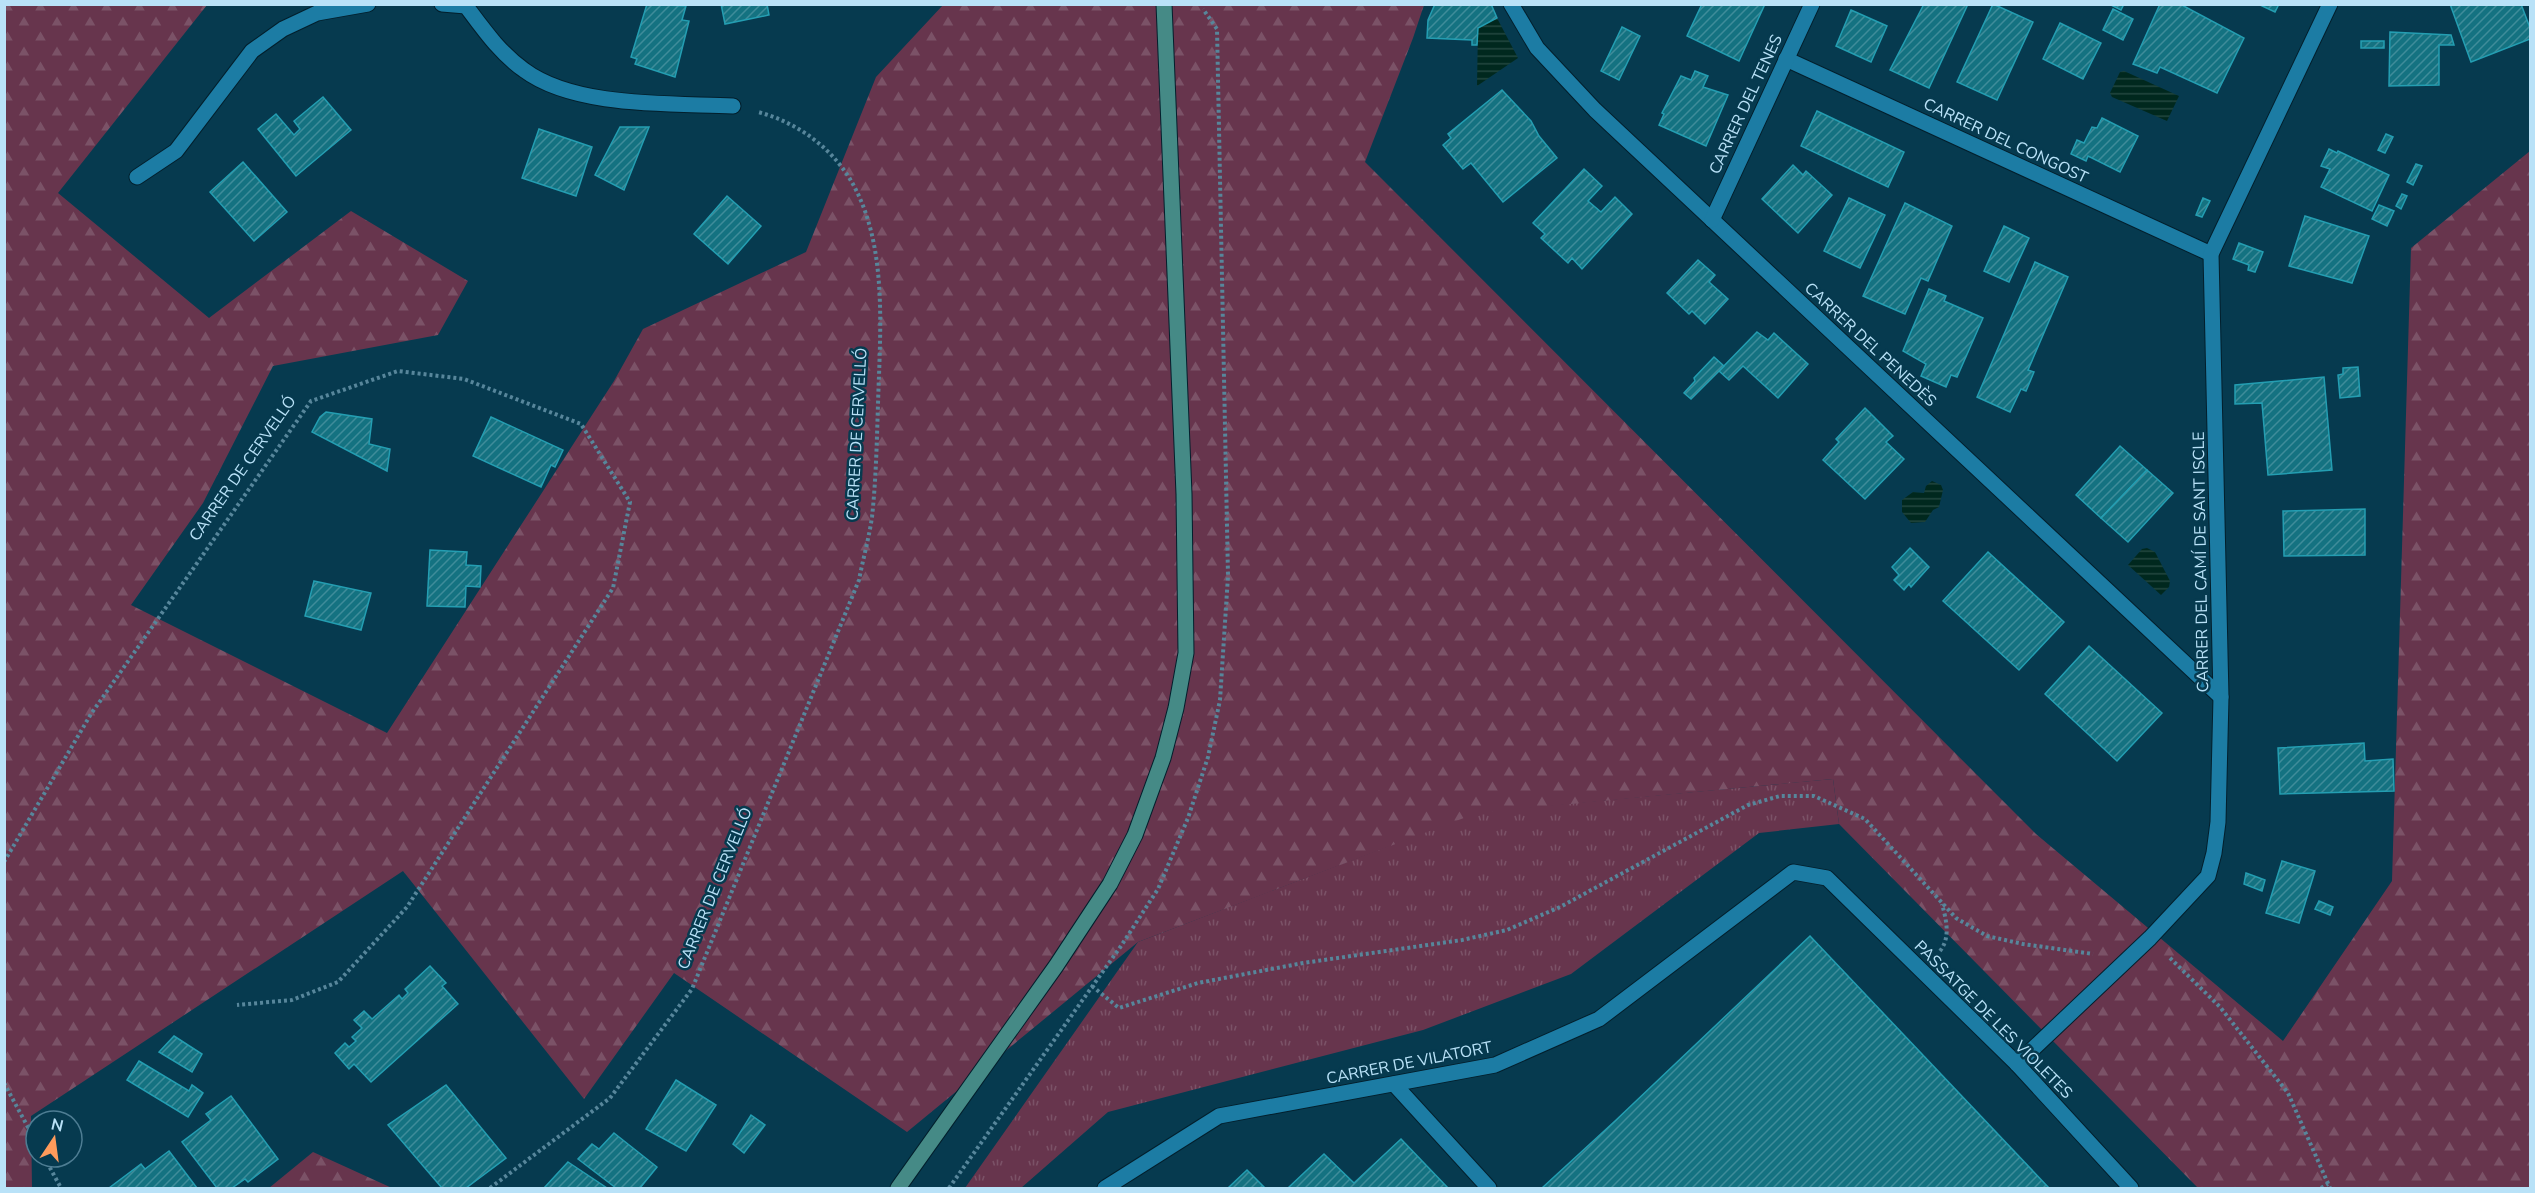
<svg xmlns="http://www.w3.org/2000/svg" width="2535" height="1193" viewBox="0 0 2535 1193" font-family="'Nunito Sans',sans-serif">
<defs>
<pattern id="grass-tufts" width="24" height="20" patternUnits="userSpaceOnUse" patternTransform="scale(1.5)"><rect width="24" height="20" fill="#67354d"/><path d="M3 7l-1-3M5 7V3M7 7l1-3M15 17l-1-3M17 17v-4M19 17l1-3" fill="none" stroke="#7b5267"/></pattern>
<pattern id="forest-firs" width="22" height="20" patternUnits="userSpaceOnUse" patternTransform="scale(1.5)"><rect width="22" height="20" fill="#67354d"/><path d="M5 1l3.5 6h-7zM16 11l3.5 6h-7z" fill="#7b5267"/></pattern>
<pattern id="water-rules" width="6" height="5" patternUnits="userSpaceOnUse" patternTransform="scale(1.5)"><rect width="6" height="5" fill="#00281e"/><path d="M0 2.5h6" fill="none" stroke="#23473f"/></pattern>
<pattern id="building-hatch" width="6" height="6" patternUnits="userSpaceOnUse" patternTransform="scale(1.5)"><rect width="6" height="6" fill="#147281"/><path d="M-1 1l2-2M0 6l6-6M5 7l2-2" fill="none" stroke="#3f8c9a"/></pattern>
</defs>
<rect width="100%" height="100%" fill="#063a4f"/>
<!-- grass -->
<polygon fill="url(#grass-tufts)" points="1833,779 1839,824 1759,833 1571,974 1423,1030 1108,1112 1021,1188 965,1188 1138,942 1477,812"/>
<!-- forest -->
<g fill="url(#forest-firs)">
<polygon points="5,5 207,5 58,193 209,318 351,211 468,281 438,335 273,366 203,503 131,605 387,733 614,381 643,329 806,252 876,77 943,5 1424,5 1413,38 1365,162 2036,834 2283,1041 2392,881 2411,248 2530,151 2530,1188 2198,1188 1839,824 1833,779 1477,813 1138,942 907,1132 674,973 584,1099 403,871 31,1116 32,1188 5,1188"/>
<polygon points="313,1152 392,1188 269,1188"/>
</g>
<!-- water -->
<g fill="url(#water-rules)">
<polygon points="1497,18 1518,58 1477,86 1478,28"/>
<polygon points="2124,71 2179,96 2167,121 2112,97 2110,93 2120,72"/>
<polygon points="1932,481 1941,485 1943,490 1939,507 1933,510 1925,522 1911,523 1902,512 1902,500 1913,492 1924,493 1926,486"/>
<polygon points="2147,548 2155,552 2170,581 2169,587 2161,595 2128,565 2142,549"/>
</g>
<!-- building -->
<g fill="url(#building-hatch)" stroke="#249eb2" stroke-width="1.5">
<polygon points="647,4 686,6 682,20 689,21 675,77 635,64 637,59 631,57"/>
<polygon points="721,4 767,4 769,15 725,24"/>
<polygon points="1435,4 1491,4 1497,18 1478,28 1477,45 1472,45 1472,40 1427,38 1428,20"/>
<polygon points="1702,4 1765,4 1739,61 1687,36"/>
<polygon points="1924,4 1968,4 1929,88 1890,70"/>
<polygon points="1993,4 2033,22 1997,100 1957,82"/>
<polygon points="2109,4 2124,4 2121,10"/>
<polygon points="2160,4 2180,4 2244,38 2217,93 2160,67 2157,73 2133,64"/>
<polygon points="2258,4 2279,4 2275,12"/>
<polygon points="2450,4 2521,4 2530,28 2530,39 2471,62"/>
<polygon points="2113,9 2133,19 2123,40 2103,30"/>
<polygon points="1851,10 1887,26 1871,62 1836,46"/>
<polygon points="2060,23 2101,43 2083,79 2043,59"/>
<polygon points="1622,27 1640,36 1619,80 1601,71"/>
<polygon points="2390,32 2451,35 2454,45 2439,45 2439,85 2389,86"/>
<rect x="2361" y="41" width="23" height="7"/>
<polygon points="1695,71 1708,76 1703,87 1728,95 1706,146 1659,125 1664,114 1662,113 1681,76 1691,80"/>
<polygon points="1502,90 1531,121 1539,136 1557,158 1503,202 1471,163 1463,169 1443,145 1451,138 1448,134"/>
<polygon points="323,97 351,130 296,176 258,129 276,114 294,135 300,129 294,121"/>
<polygon points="1817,111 1904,152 1888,187 1801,146"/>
<polygon points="2102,118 2138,136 2120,172 2088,156 2086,161 2071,154 2077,140 2084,143 2092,127 2097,128"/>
<polygon points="620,127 649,127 624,190 595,175"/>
<polygon points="539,129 592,147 576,196 522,178"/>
<polygon points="2386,134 2393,137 2385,153 2378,150"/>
<polygon points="2329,149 2337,153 2338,151 2389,175 2372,211 2321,187 2330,169 2321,166"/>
<polygon points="243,162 287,212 254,241 210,192"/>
<polygon points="2416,164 2422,166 2413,185 2407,182"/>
<polygon points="1793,165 1803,175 1806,171 1832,195 1798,233 1762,199"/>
<polygon points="1584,169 1602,186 1588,201 1601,212 1615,197 1632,214 1582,269 1572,258 1568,263 1541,238 1545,234 1533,223"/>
<polygon points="2402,194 2407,196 2401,209 2396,206"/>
<polygon points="727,196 761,226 728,264 694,234"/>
<polygon points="1849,198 1885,215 1860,268 1824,251"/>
<polygon points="2203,198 2210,201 2202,217 2196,215"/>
<polygon points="1905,203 1952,226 1928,281 1921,278 1905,314 1863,296"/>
<polygon points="2379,205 2394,211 2387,226 2372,219"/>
<polygon points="2305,216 2369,236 2352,283 2289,266"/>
<polygon points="2004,226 2029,238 2009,282 1984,271"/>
<polygon points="2239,243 2263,252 2255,272 2248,270 2249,265 2233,259"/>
<polygon points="1698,260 1715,275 1709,282 1728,299 1705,324 1692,311 1689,314 1667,293"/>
<polygon points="2035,262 2068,277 2028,370 2034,372 2026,391 2021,389 2010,412 1977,397"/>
<polygon points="1929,289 1946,296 1944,301 1983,318 1957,377 1951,375 1946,387 1921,376 1926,364 1903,351"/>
<polygon points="1757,332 1768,340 1774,333 1808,364 1778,398 1743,366 1729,380 1719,371"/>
<polygon points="1714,357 1724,366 1691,399 1684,393 1695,381 1694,378"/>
<polygon points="2358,367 2360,396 2340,398 2338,375 2343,374 2343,368"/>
<polygon points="2324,377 2332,470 2268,475 2262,403 2235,404 2235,385"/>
<polygon points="1865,408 1893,436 1886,442 1904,459 1865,499 1823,460 1839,442 1836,439"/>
<polygon points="326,412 372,419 369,444 390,449 387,471 312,432 320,417"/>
<polygon points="491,417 563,450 555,467 551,465 541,487 473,456"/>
<polygon points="2120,446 2147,470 2101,518 2076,495"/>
<polygon points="2147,470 2173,493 2128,542 2101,518"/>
<polygon points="2365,509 2365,555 2284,556 2283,511"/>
<polygon points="1910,548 1929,567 1911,587 1909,584 1904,590 1894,580 1899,575 1892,567"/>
<polygon points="430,550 467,552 466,565 481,566 480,587 466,586 465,607 427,606"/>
<polygon points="1988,552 2064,622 2019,670 1943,601"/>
<polygon points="314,581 371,593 361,630 305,616"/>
<polygon points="2089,646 2162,713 2117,761 2045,694"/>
<polygon points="2364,743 2365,761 2393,759 2394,791 2280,794 2278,748"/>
<polygon points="2282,861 2315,871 2299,923 2266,913"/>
<polygon points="2246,873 2265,880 2262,891 2244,884"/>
<polygon points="2319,901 2333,907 2330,915 2315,909"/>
<polygon points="1810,936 2049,1188 1542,1188 1615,1121"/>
<polygon points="430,966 446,983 442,986 458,1004 371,1082 354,1064 349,1069 335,1053 345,1043 349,1047 356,1041 352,1037 362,1028 354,1020 364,1011 372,1019 399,995 402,999 408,993 405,989"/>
<polygon points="174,1036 202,1054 192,1072 159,1052"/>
<polygon points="139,1061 189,1091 192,1085 203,1093 188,1117 127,1080"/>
<polygon points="676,1080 716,1105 686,1151 646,1129"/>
<polygon points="446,1085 506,1158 466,1188 442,1188 388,1125"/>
<polygon points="231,1096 278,1159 248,1182 245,1179 232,1188 217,1188 182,1142 211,1120 206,1114"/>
<polygon points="751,1115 765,1125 744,1153 733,1144"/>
<polygon points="614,1133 657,1167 640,1188 616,1188 578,1159 592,1144 599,1149"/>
<polygon points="1401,1139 1448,1188 1288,1188 1324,1154 1354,1183"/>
<polygon points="169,1151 197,1188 109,1188 141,1164 145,1169"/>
<polygon points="568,1162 607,1188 544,1188"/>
<polygon points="1247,1170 1265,1188 1228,1188"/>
</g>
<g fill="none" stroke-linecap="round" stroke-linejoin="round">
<!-- minor casing -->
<g stroke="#031f2c" stroke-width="17">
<g id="minor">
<path d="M442,4l24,2c18,24 34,47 58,64 51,38 147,33 209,36"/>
<polyline points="1511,4 1537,48 1595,110 2221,697"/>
<polyline points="1786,59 2211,254"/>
<polyline points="137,177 176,151 252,51 283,29 317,13 368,4"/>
<polyline points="1712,220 1812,4"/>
<polyline points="2017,1064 2150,938 2208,876 2214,853 2218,822 2221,697 2211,254 2330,4"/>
<polyline points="1394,1084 1489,1188"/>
<polyline points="1105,1188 1219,1116 1495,1065 1599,1019 1793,872 1827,878 2017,1064 2131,1188"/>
</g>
</g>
<!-- secondary casing -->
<g stroke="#031f2c" stroke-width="17">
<polyline id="secondary" points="898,1188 1056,966 1110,884 1135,835 1163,758 1176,708 1186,653 1184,494 1164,4"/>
</g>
<!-- path -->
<g stroke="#57869b" stroke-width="4" stroke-dasharray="3 3" stroke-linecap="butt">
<polyline points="4,862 91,714 311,401 398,371 464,379 581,424 630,502 613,588 407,907 338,982 292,1000 237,1005"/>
<path d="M1940,951c11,-14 6,-32 2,-47"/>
<polyline points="2170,958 2220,1007 2288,1093 2330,1188"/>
<polyline points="1092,986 1119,1008 1198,983 1303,963 1462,940 1507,930 1560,907 1748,805 1780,796 1814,796 1865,819 1956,918 1987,936 2023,944 2093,954"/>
<polyline points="4,1083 36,1142"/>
<polyline points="44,1157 61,1188"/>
<path d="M490,1188l120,-90 82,-109 167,-409c4,-21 10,-42 13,-63 5,-46 5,-94 7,-141 2,-59 5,-129 -22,-184 -19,-40 -57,-69 -99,-80"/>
<polyline points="949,1188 1121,946 1158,889 1188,818 1208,757 1220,700 1228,576 1217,29 1203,9"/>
<polyline points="2321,1188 2328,1184"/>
</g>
<!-- minor -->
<use href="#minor" stroke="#1c7ca4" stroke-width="15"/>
<!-- secondary -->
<use href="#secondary" stroke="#458a86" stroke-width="15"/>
</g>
<g text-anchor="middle" stroke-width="5" stroke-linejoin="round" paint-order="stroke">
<!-- street labels -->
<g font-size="16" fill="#b9e2f8" stroke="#063a4f">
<text transform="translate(1745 104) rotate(-65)" y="6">CARRER DEL TENES</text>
<text transform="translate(2006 140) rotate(25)" y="6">CARRER DEL CONGOST</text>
<text transform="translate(1871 344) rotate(43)" y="6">CARRER DEL PENEDÈS</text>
<text transform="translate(856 434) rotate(-87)" y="6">CARRER DE CERVELLÓ</text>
<text transform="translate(242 468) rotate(-55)" y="6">CARRER DE CERVELLÓ</text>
<text transform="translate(2200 562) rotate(-91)" y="6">CARRER DEL CAMÍ DE SANT ISCLE</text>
<text transform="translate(714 888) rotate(-68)" y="6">CARRER DE CERVELLÓ</text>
<text transform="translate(1994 1019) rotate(45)" y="6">PASSATGE DE LES VIOLETES</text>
<text transform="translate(1409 1062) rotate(-11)" y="6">CARRER DE VILATORT</text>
</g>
</g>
<!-- border -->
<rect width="2535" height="1193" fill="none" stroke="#b9e2f8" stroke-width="12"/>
<!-- north arrow -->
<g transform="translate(54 1139) rotate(13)"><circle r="28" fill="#063a4f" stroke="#4e7d93" stroke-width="1.5"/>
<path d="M0-4.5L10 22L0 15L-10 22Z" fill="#ff9b5b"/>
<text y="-9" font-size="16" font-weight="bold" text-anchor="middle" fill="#b9e2f8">N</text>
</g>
</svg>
